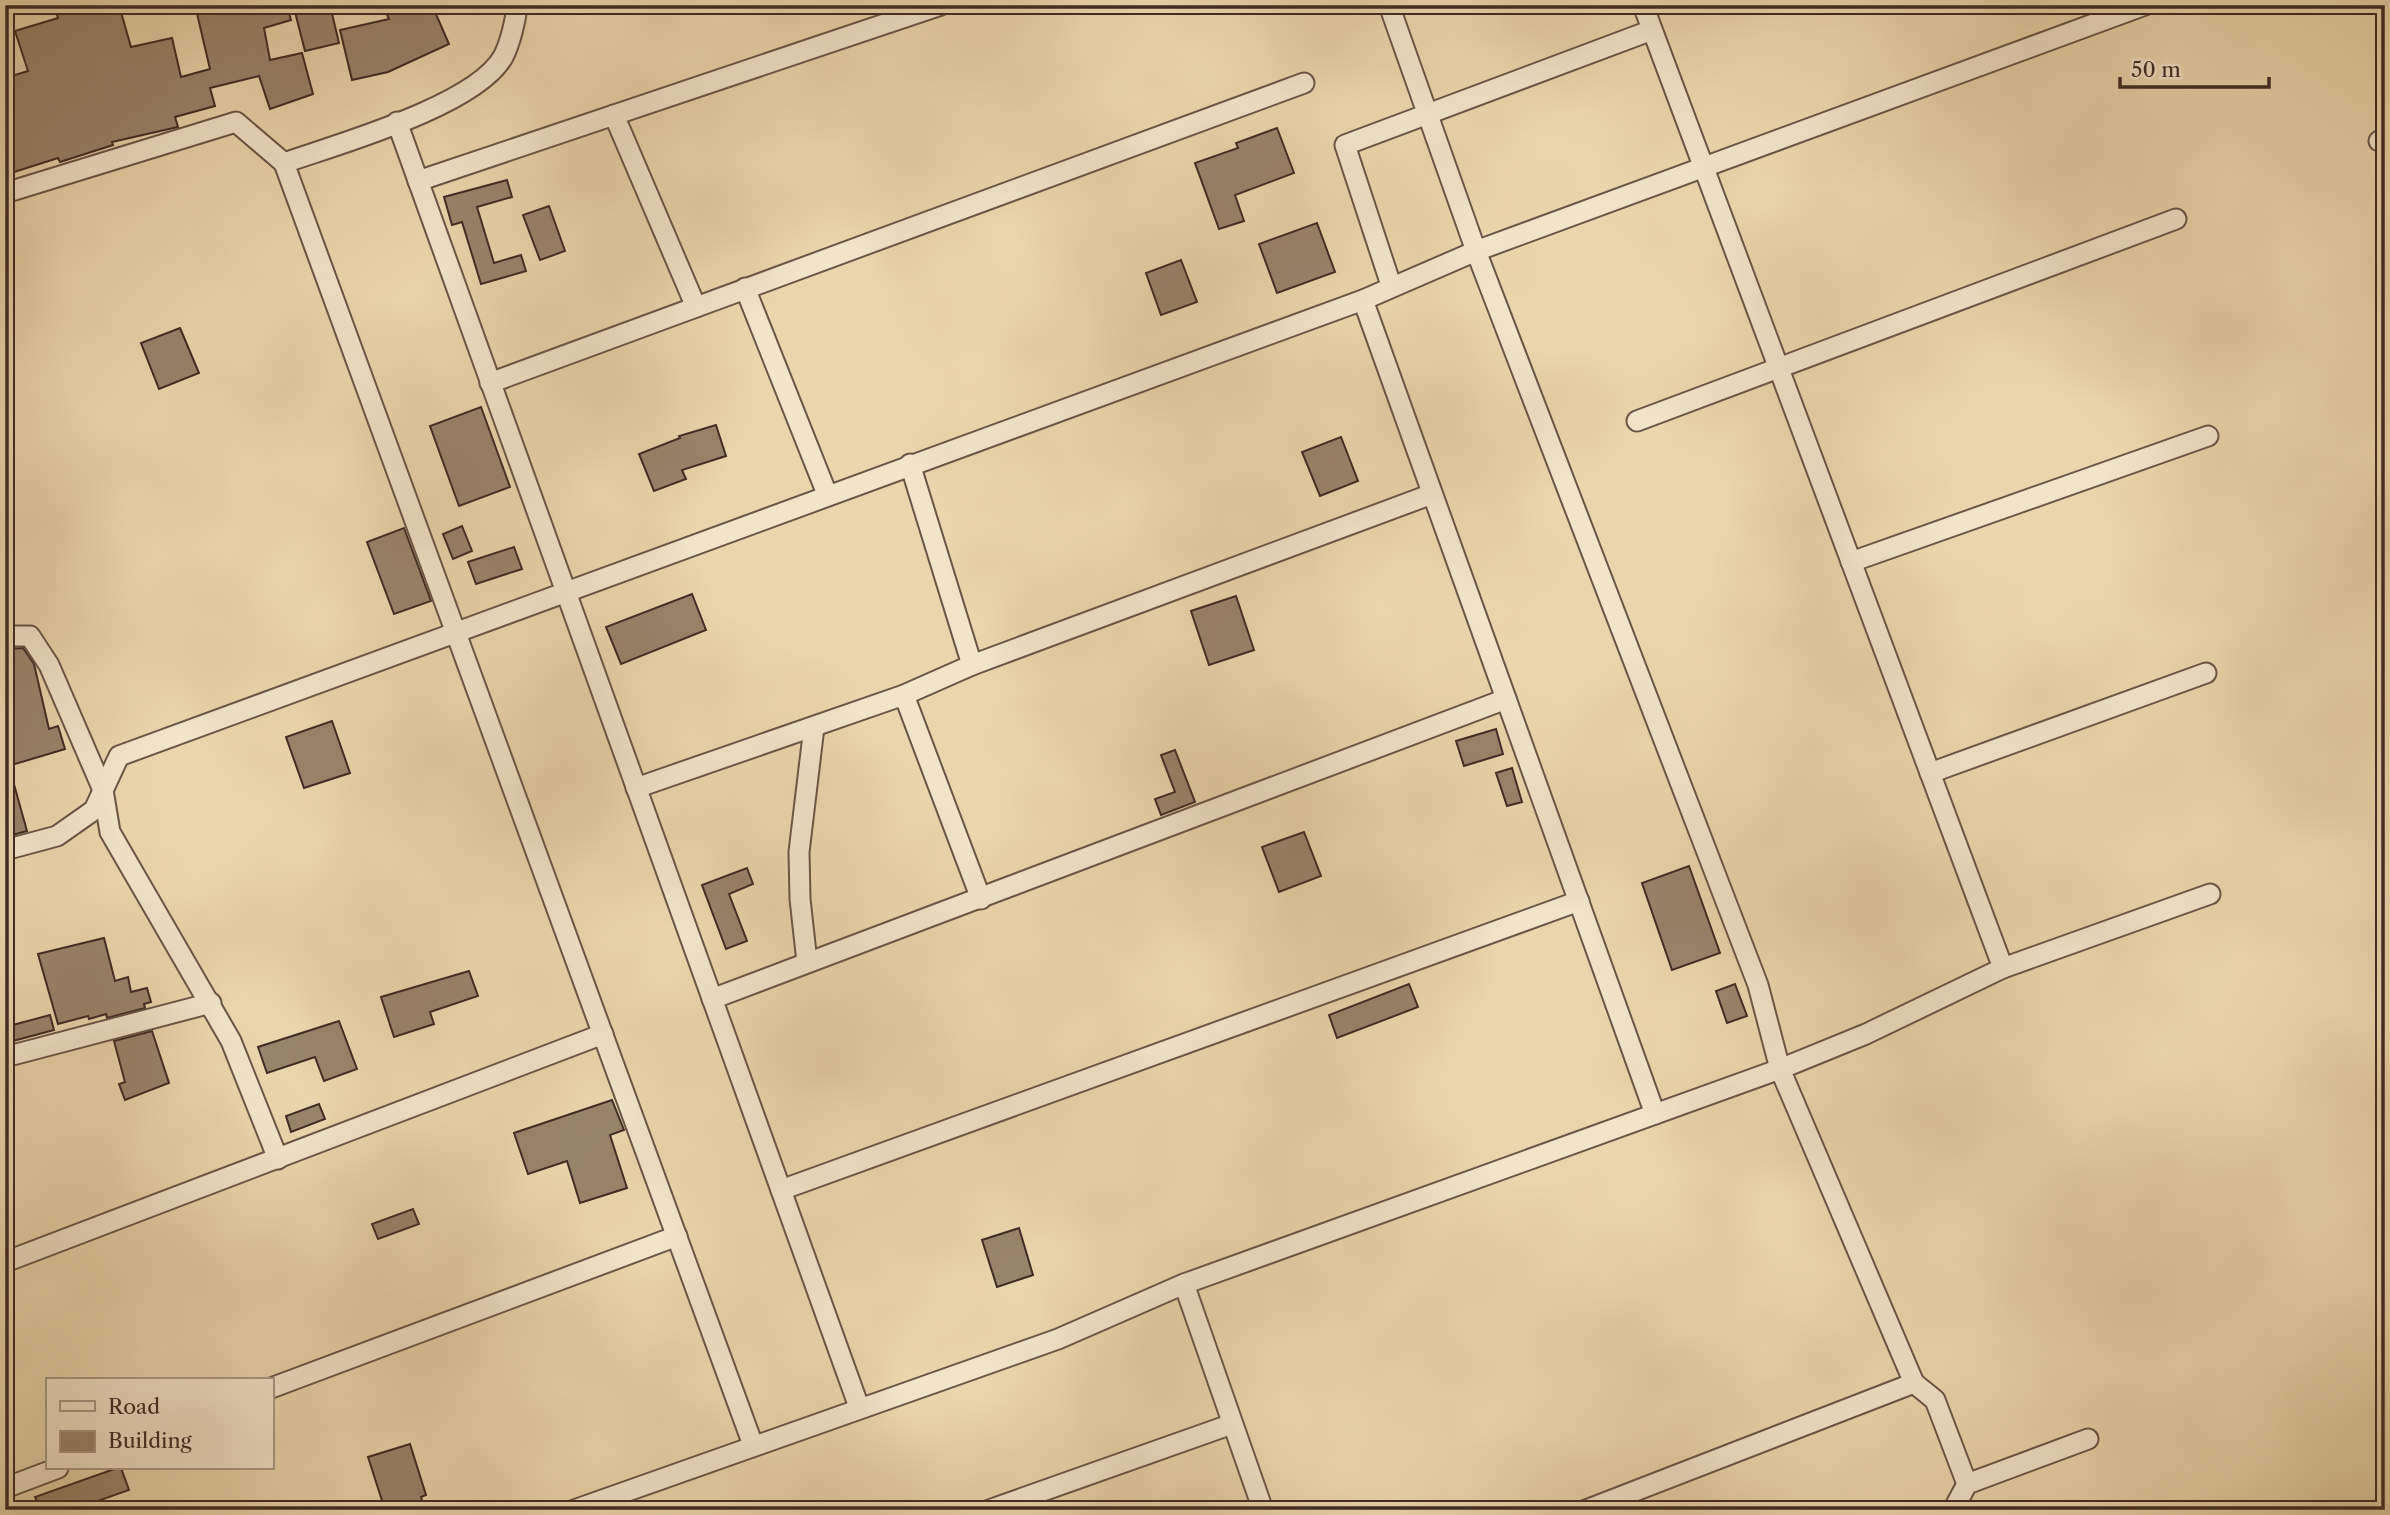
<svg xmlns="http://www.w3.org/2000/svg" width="2390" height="1515" viewBox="0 0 2390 1515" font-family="'Libre Caslon Text',serif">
<rect width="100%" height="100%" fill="#ead6ac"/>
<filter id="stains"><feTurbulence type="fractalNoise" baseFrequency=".00286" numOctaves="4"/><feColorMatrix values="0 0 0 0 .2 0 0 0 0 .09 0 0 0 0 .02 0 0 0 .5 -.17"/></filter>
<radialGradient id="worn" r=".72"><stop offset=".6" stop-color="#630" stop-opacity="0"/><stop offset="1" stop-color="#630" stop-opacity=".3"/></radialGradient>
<!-- building -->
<g fill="#98846b" stroke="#3f2c25" stroke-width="2">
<polygon points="54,5 119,5 131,47 172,38 181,77 210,69 195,5 260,5 262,13 287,6 291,20 264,28 270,60 302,53 313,94 270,109 259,76 210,88 215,106 175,117 178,127 112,142 113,145 60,162 58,158 5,175 5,78 28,71 15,31 58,18"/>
<polygon points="322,5 330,5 339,43 305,51 295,12"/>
<polygon points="383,5 432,5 449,44 388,72 352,80 340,30 389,19"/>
<polygon points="1277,128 1294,173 1235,195 1244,221 1219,229 1195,163 1238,148 1236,143"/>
<polygon points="507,180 512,197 477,207 494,263 521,255 526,271 481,284 462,222 452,225 444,197"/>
<polygon points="549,206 565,251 540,260 523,215"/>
<polygon points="1317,223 1335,272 1277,293 1259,244"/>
<polygon points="1181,260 1197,302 1161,315 1146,273"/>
<polygon points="180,328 199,373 159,389 141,343"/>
<polygon points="481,407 510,487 459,506 430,426"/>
<polygon points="716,425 726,456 682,470 686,479 654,491 639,454 680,438 679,436"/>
<polygon points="1341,437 1358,481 1320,496 1302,452"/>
<polygon points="462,526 472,551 453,559 443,534"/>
<polygon points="404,528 431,601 394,614 367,542"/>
<polygon points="514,547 522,569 476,584 468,562"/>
<polygon points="692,594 706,630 621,664 606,627"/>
<polygon points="1236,596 1254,650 1209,665 1191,611"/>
<polygon points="23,648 34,664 49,729 58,726 65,749 5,767 5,649"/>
<polygon points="332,721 350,773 304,788 286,737"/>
<polygon points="1496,729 1503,754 1464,766 1456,741"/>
<polygon points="1175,750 1195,802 1161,815 1155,799 1175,792 1161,755"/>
<polygon points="1512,768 1522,802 1507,806 1496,773"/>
<polygon points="10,770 27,831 5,837 5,771"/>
<polygon points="1304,832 1321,876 1279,892 1262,847"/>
<polygon points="1689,866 1720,953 1672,970 1642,883"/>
<polygon points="747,868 753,884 729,894 747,941 726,949 702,885"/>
<polygon points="104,938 115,981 128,977 131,992 147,988 151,1002 144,1004 145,1008 107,1018 106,1014 89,1019 88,1016 58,1024 38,954"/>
<polygon points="469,971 478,996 430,1012 434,1024 394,1037 381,997"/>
<polygon points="1409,984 1418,1007 1337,1038 1329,1015"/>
<polygon points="1735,984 1747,1016 1727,1023 1716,991"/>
<polygon points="50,1015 54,1030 13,1041 9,1026"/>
<polygon points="339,1021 357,1069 324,1081 315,1057 267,1073 258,1047"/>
<polygon points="152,1031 169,1083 125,1100 119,1084 125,1082 114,1041"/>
<polygon points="612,1100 624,1130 610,1135 627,1188 580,1203 567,1161 528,1174 514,1133"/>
<polygon points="319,1104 325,1119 291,1132 286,1116"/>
<polygon points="413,1209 419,1224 378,1239 372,1224"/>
<polygon points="1019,1228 1033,1275 997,1287 982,1240"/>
<polygon points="410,1444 426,1495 421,1497 425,1510 385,1510 368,1457"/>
<polygon points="117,1468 121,1468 129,1490 89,1504 91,1510 41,1510 35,1497"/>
</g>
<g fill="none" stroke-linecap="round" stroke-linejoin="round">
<!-- street casing -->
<g stroke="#6a5647" stroke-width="23">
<g id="street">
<polyline points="1643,5 2003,968"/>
<polyline points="614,115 696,307"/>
<polyline points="397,122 859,1407"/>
<polyline points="2379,141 2385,140"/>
<polyline points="284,163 753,1445"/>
<polyline points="418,181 941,5"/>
<path d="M5,193l231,-71 48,41c54,-19 191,-57 219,-106 7,-13 13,-38 14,-52"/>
<polyline points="1391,285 1345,145 1652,30"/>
<polyline points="745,288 827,494"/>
<polyline points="1363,300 1655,1114"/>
<polyline points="490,383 1304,83"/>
<polyline points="1637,421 2176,219"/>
<polyline points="910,464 972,665 904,695 981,899"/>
<polyline points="1851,562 2208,436"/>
<polyline points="5,636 30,636 49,665 103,790 110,832 231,1041 278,1159"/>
<polyline points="972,665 1432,494"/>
<polyline points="1930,773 2206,673"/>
<polyline points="636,788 904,695"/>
<polyline points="5,850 57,836 94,810 119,756 1363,300 1476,251 2145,5"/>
<polyline points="807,962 800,899 799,852 814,727"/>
<polyline points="712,999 1506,699"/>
<polyline points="5,1057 211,1003"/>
<polyline points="781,1190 1579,901"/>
<polyline points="5,1262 603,1034"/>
<polyline points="1184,1284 1263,1510"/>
<polyline points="1914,1383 1935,1400 1967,1484"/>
<polyline points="271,1388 677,1236"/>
<polyline points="5,1488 58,1468"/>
<polyline points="574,1510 1058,1339 1184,1284 1780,1069 1758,985 1476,251 1389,5"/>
<polyline points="989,1510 1232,1424"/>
<polyline points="1586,1510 1914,1383 1780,1069 1866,1034 2003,968 2210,894"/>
<polyline points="1953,1510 1967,1484 2088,1439"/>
</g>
</g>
<!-- street -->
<use href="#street" stroke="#f1e4c9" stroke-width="19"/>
</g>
<!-- margin -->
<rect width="2390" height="1515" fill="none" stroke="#ead6ac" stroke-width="28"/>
<rect x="7" y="7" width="2376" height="1501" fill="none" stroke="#3f2c25" stroke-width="3.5"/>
<rect x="14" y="14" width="2362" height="1487" fill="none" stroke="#3f2c25" stroke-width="2"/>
<!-- legend -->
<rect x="46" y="1378" width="228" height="91" fill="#f1e4c9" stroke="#aa9a87" stroke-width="2"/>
<rect x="60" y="1401" width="35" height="10" fill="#f1e4c9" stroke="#aa9a87" stroke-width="2"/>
<text x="108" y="1414" font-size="21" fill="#3f2c25">Road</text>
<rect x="60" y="1431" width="35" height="21" fill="#98846b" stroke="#aa9a87" stroke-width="2"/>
<text x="108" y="1448" font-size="21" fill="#3f2c25">Building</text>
<!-- scale -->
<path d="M2120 77v10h149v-10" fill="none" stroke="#3f2c25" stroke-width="3.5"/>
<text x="2131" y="77" font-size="21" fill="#3f2c25" stroke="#f1e4c9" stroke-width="5" paint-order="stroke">50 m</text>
<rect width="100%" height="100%" filter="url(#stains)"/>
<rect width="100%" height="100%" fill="url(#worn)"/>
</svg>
